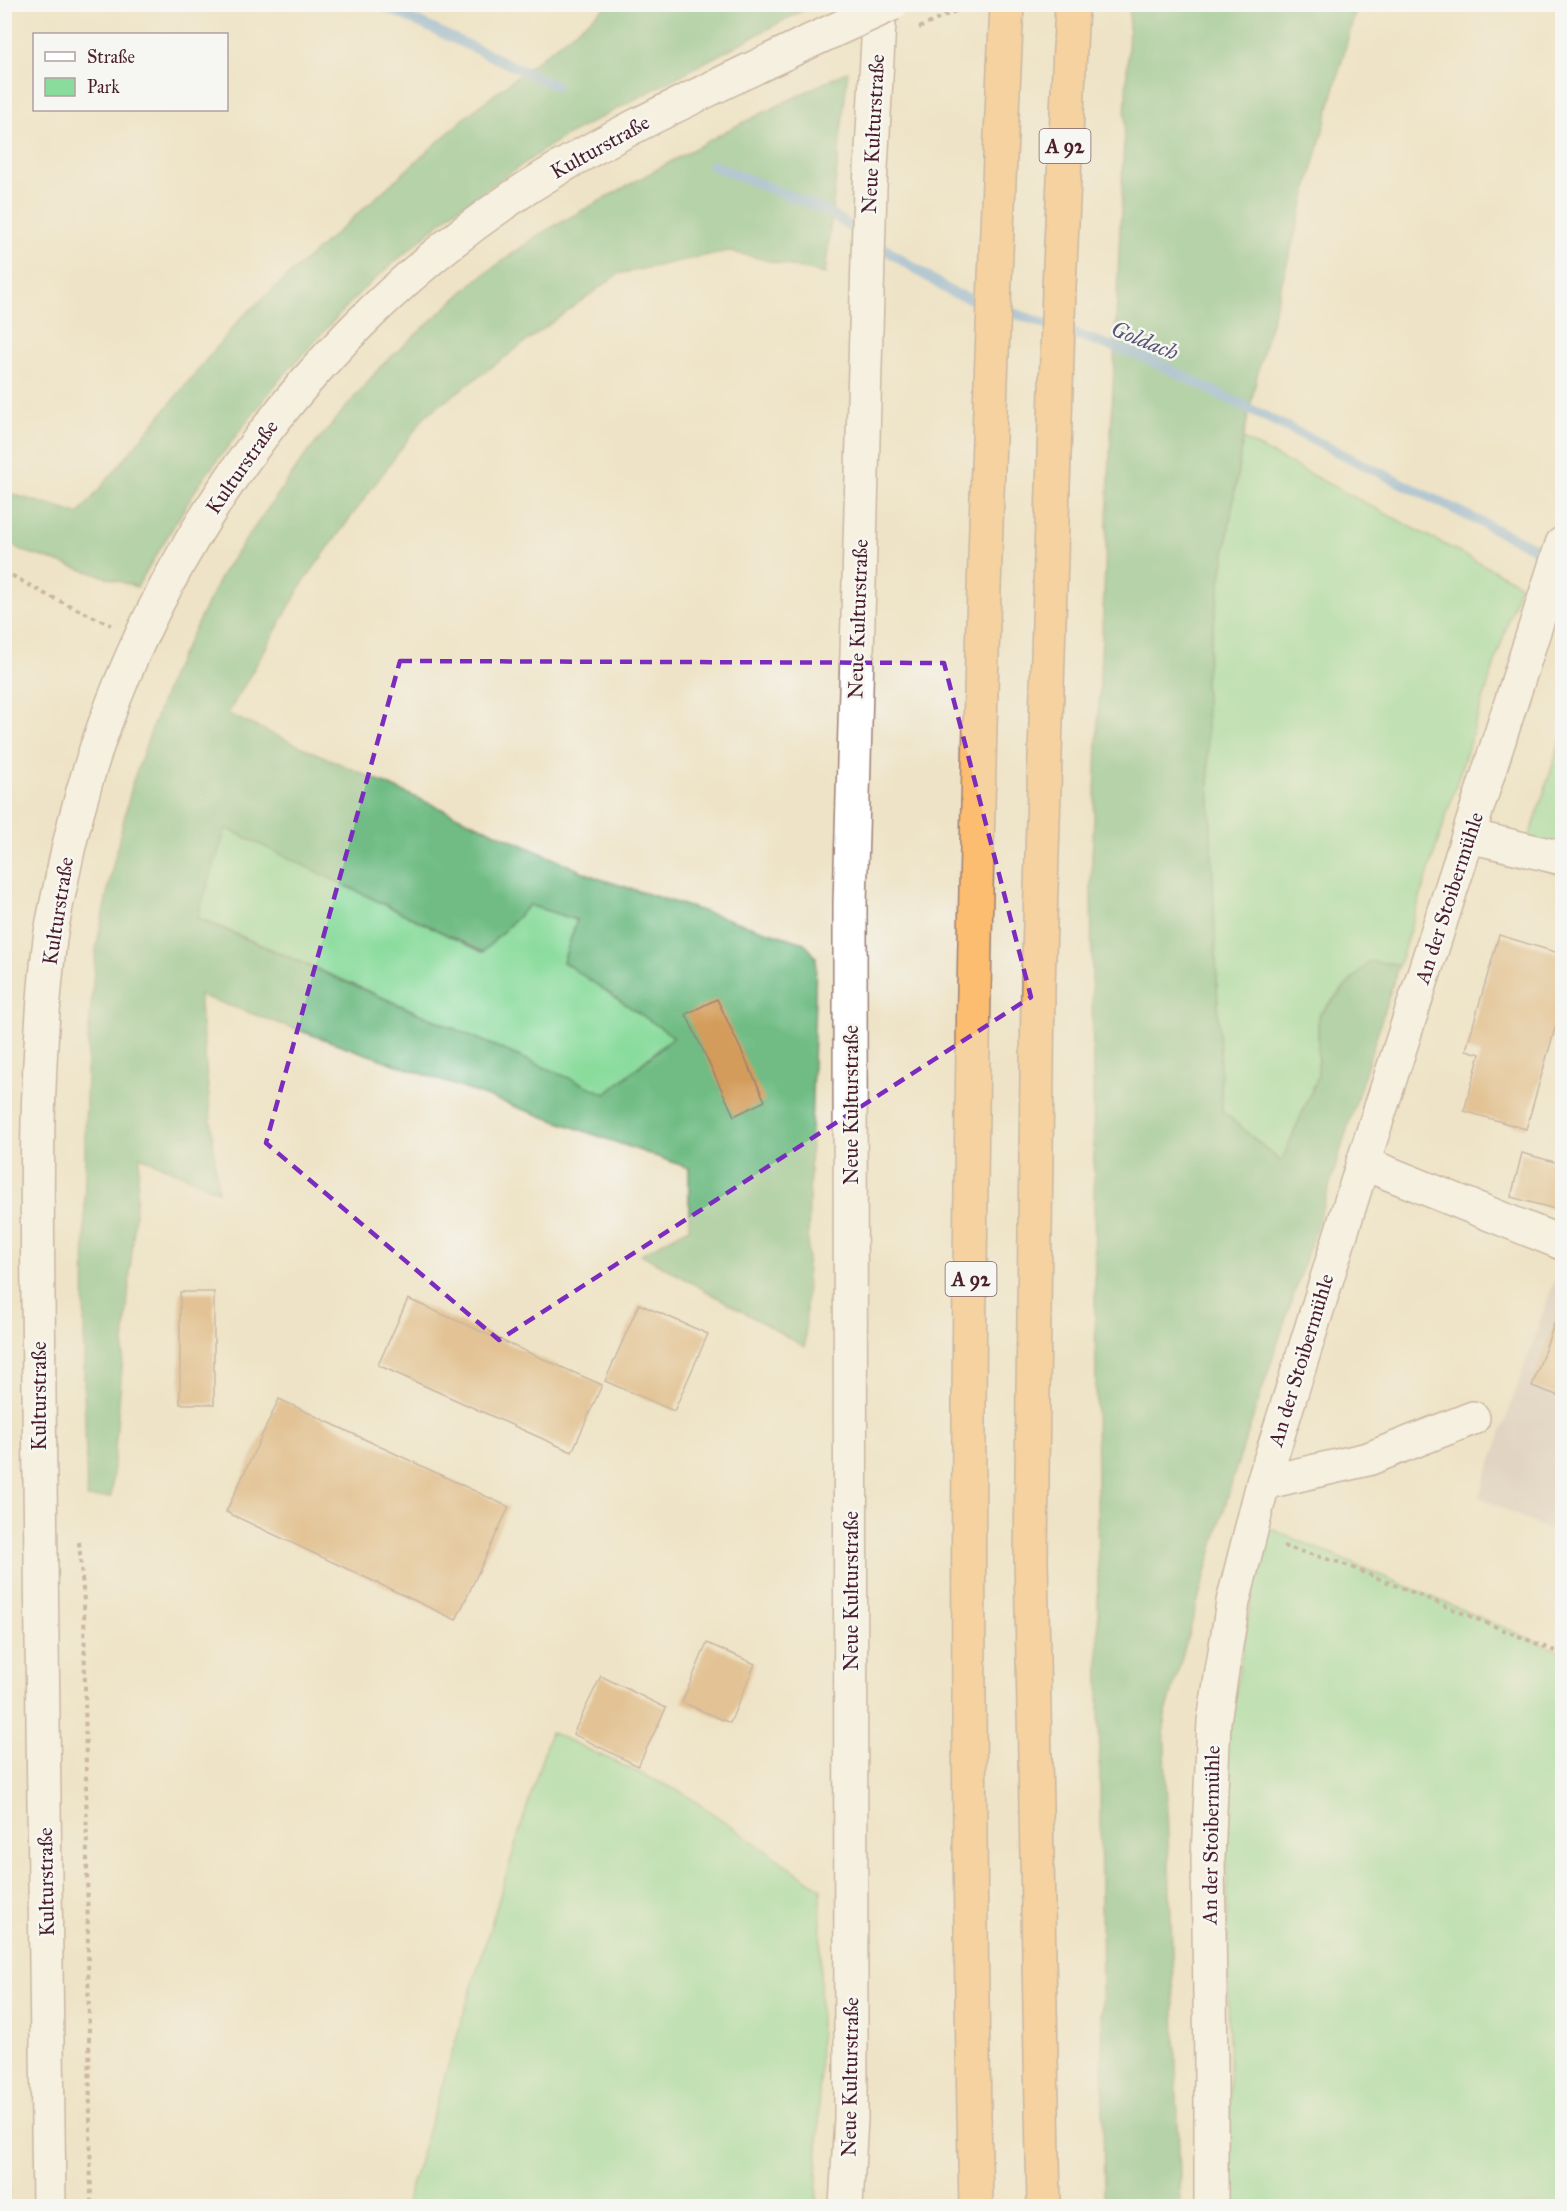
<svg xmlns="http://www.w3.org/2000/svg" width="1567" height="2211" viewBox="0 0 1567 2211" font-family="'IM FELL Great Primer',serif">
<rect width="100%" height="100%" fill="#f6f6f2"/>
<filter id="ink" filterUnits="userSpaceOnUse"><feTurbulence type="fractalNoise" baseFrequency=".0167" numOctaves="2"/><feDisplacementMap in="SourceGraphic" scale="12" xChannelSelector="R" yChannelSelector="G"/><feConvolveMatrix kernelMatrix="1 2 1 2 8 2 1 2 1" color-interpolation-filters="sRGB"/></filter>
<filter id="wash" filterUnits="userSpaceOnUse"><feTurbulence type="fractalNoise" baseFrequency=".008" numOctaves="4" result="noise"/><feDisplacementMap in="SourceGraphic" scale="24" xChannelSelector="R" yChannelSelector="G"/><feGaussianBlur stdDeviation="1.35" result="paint"/><feColorMatrix in="noise" values="0 0 0 0 0 0 0 0 0 0 0 0 0 0 0 0 0 1.4 0 .05"/><feComposite in="paint" operator="in"/></filter>
<g filter="url(#wash)">
<rect width="100%" height="100%" fill="#eee3c6"/>
<!-- industrial -->
<polygon fill="#d0c0bc" points="1560,1264 1562,1265 1562,1537 1479,1497"/>
<!-- green -->
<g fill="#8adc9d" stroke="#6a7e64" stroke-width="1.5">
<polygon points="1243,439 1520,584 1399,964 1369,962 1318,1015 1318,1076 1282,1162 1222,1111 1205,679"/>
<polygon points="1562,737 1562,876 1522,859"/>
<polygon points="226,827 482,952 529,905 577,920 563,962 674,1036 606,1094 197,917"/>
<polygon points="1264,1526 1562,1652 1562,2206 1231,2206 1225,1750"/>
<polygon points="550,1732 683,1793 821,1889 819,2121 816,2206 405,2206"/>
<polygon points="4,2036 9,2206 4,2206"/>
</g>
<!-- forest -->
<g fill="#6fbc84" stroke="#5c6e58" stroke-width="1.5" fill-rule="evenodd">
<polygon points="608,5 813,5 560,139 454,211 360,292 279,380 199,484 137,587 20,550 5,538 5,492 79,514 240,319 468,115"/>
<polygon points="1130,5 1357,5 1259,367 1243,439 1205,679 1222,1111 1281,1162 1318,1076 1318,1016 1369,962 1399,964 1327,1194 1233,1478 1164,1720 1181,2206 1104,2206 1091,883"/>
<path d="M848,71l-23,203 -97,-23 -110,23 -193,142 -121,165 -76,133 369,164 207,65 12,14 -11,390 -164,-93 48,-26v-60l-490,-173 19,196 -78,-35 -29,341 -24,1 -3,-111 1,-256 3,-90 8,-92 15,-75 22,-93 38,-105 52,-104 82,-116 75,-89 95,-86 65,-47 188,-104zM226,828l257,124 46,-47 48,15 -14,42 111,75 -68,57 -409,-176z"/>
</g>
<g fill="none" stroke-linecap="round" stroke-linejoin="round">
<!-- stream -->
<g stroke="#6fa7de" stroke-width="10">
<polyline points="379,4 556,86"/>
<polyline points="712,165 825,210 951,292 1146,358 1554,558"/>
</g>
</g>
<g id="blocks">
<!-- building -->
<g fill="#d49c5a">
<polygon points="1499,935 1562,954 1562,1004 1526,1129 1464,1111 1480,1054 1466,1050"/>
<polygon points="717,999 765,1101 734,1116 686,1014"/>
<polygon points="1522,1153 1562,1164 1562,1211 1511,1197"/>
<rect x="180" y="1292" width="34" height="112"/>
<polygon points="408,1299 602,1385 572,1452 378,1365"/>
<polygon points="1562,1302 1562,1397 1532,1386"/>
<polygon points="639,1304 708,1334 674,1411 605,1381"/>
<polygon points="279,1399 509,1507 456,1620 226,1512"/>
<polygon points="707,1643 755,1664 730,1723 682,1702"/>
<polygon points="601,1676 666,1708 638,1766 573,1734"/>
</g>
</g>
</g>
<g filter="url(#ink)">
<use href="#blocks" fill-opacity="0" stroke="#9c8178" stroke-width="1.5"/>
<g fill="none" stroke-linecap="round" stroke-linejoin="round">
<!-- minor casing -->
<g stroke="#9c8178" stroke-width="36">
<g id="minor">
<polyline points="1469,836 1562,858"/>
<polyline points="1363,1163 1562,1243"/>
<polyline points="1263,1483 1368,1459 1473,1418"/>
<path d="M49,2206c-3,-271 -8,-543 -10,-815 -1,-150 -7,-302 11,-452 3,-20 8,-41 12,-61 54,-274 221,-527 454,-683 91,-60 191,-104 288,-151"/>
<polyline points="846,2206 851,2118 850,904 870,187 880,4"/>
<polyline points="1211,2206 1211,2065 1208,1858 1214,1721 1233,1602 1263,1483 1363,1163 1562,544"/>
</g>
</g>
<!-- highway casing -->
<g stroke="#9c8178" stroke-width="36">
<g id="highway">
<path d="M976,2206c-17,-733 -4,-1468 31,-2202"/>
<polyline points="1044,2206 1031,1559 1038,989 1059,288 1072,4"/>
</g>
</g>
<!-- path -->
<g stroke="#9c8178" stroke-width="4" stroke-dasharray="4.5 4.5" stroke-linecap="butt">
<polyline points="4,571 45,594 111,625"/>
<polyline points="79,1542 84,1601 91,2206"/>
<polyline points="1283,1546 1341,1563 1562,1654"/>
</g>
<!-- minor -->
<use href="#minor" stroke="#fff" stroke-width="33"/>
<!-- highway -->
<use href="#highway" stroke="#fcbd6f" stroke-width="33"/>
<!-- minor-bridge casing -->
<g stroke="#9c8178" stroke-width="36" stroke-linecap="butt">
<polyline id="minor-bridge" points="804,44 892,4"/>
</g>
<!-- path-bridge -->
<polyline stroke="#9c8178" stroke-width="4" stroke-dasharray="4.5 4.5" stroke-linecap="butt" points="919,28 971,4"/>
<!-- minor-bridge -->
<use href="#minor-bridge" stroke="#fff" stroke-width="33"/>
</g>
</g>
<!-- marked area -->
<path d="M0 0H1567V2211H0ZM400,661l544,2 87,334 -532,343 -233,-197z" fill="#eee3c6" fill-opacity=".55" fill-rule="evenodd"/>
<path fill="none" stroke="#7b2cbf" stroke-width="4.5" stroke-dasharray="12 8" stroke-linejoin="round" d="M400,661l544,2 87,334 -532,343 -233,-197z"/>
<g text-anchor="middle" stroke-width="5" stroke-linejoin="round" paint-order="stroke">
<!-- shield labels -->
<g fill="#f6f6f2" stroke="#7e6067" stroke-width="1.5">
<rect x="1039.5" y="129" width="51" height="34" rx="4.5"/>
<rect x="945.5" y="1262" width="51" height="34" rx="4.5"/>
</g>
<g font-size="20" font-weight="bold" fill="#4a1f2b">
<text x="1065" y="153">A 92</text>
<text x="971" y="1286">A 92</text>
</g>
<!-- street labels -->
<g font-size="21" fill="#4a1f2b" stroke="#f6f6f2">
<text transform="translate(873 134) rotate(-87)" y="7">Neue Kulturstraße</text>
<text transform="translate(600 147) rotate(-29)" y="7">Kulturstraße</text>
<text transform="translate(242 467) rotate(-55)" y="7">Kulturstraße</text>
<text transform="translate(858 619) rotate(-88)" y="7">Neue Kulturstraße</text>
<text transform="translate(1449 898) rotate(-72)" y="7">An der Stoibermühle</text>
<text transform="translate(58 911) rotate(-81)" y="7">Kulturstraße</text>
<text transform="translate(851 1105) rotate(-90)" y="7">Neue Kulturstraße</text>
<text transform="translate(1301 1360) rotate(-73)" y="7">An der Stoibermühle</text>
<text transform="translate(39 1396) rotate(-90)" y="7">Kulturstraße</text>
<text transform="translate(851 1591) rotate(-90)" y="7">Neue Kulturstraße</text>
<text transform="translate(1211 1835) rotate(-89)" y="7">An der Stoibermühle</text>
<text transform="translate(46 1882) rotate(-91)" y="7">Kulturstraße</text>
<text transform="translate(850 2077) rotate(-89)" y="7">Neue Kulturstraße</text>
</g>
<!-- water labels -->
<g font-size="22" font-style="italic" fill="#595573" stroke="#f6f6f2">
<text transform="translate(1145 340) rotate(22)" y="8">Goldach</text>
</g>
</g>
<!-- margin -->
<rect width="1567" height="2211" fill="none" stroke="#f6f6f2" stroke-width="24"/>
<!-- legend -->
<rect x="33" y="33" width="195" height="78" fill="#f6f6f2" stroke="#b1a0a2" stroke-width="1.5"/>
<rect x="45" y="52" width="30" height="9" fill="#ffffff" stroke="#b1a0a2" stroke-width="1.5"/>
<text x="87" y="63" font-size="18" fill="#4a1f2b">Straße</text>
<rect x="45" y="78" width="30" height="18" fill="#8adc9d" stroke="#b1a0a2" stroke-width="1.5"/>
<text x="87" y="93" font-size="18" fill="#4a1f2b">Park</text>
</svg>
